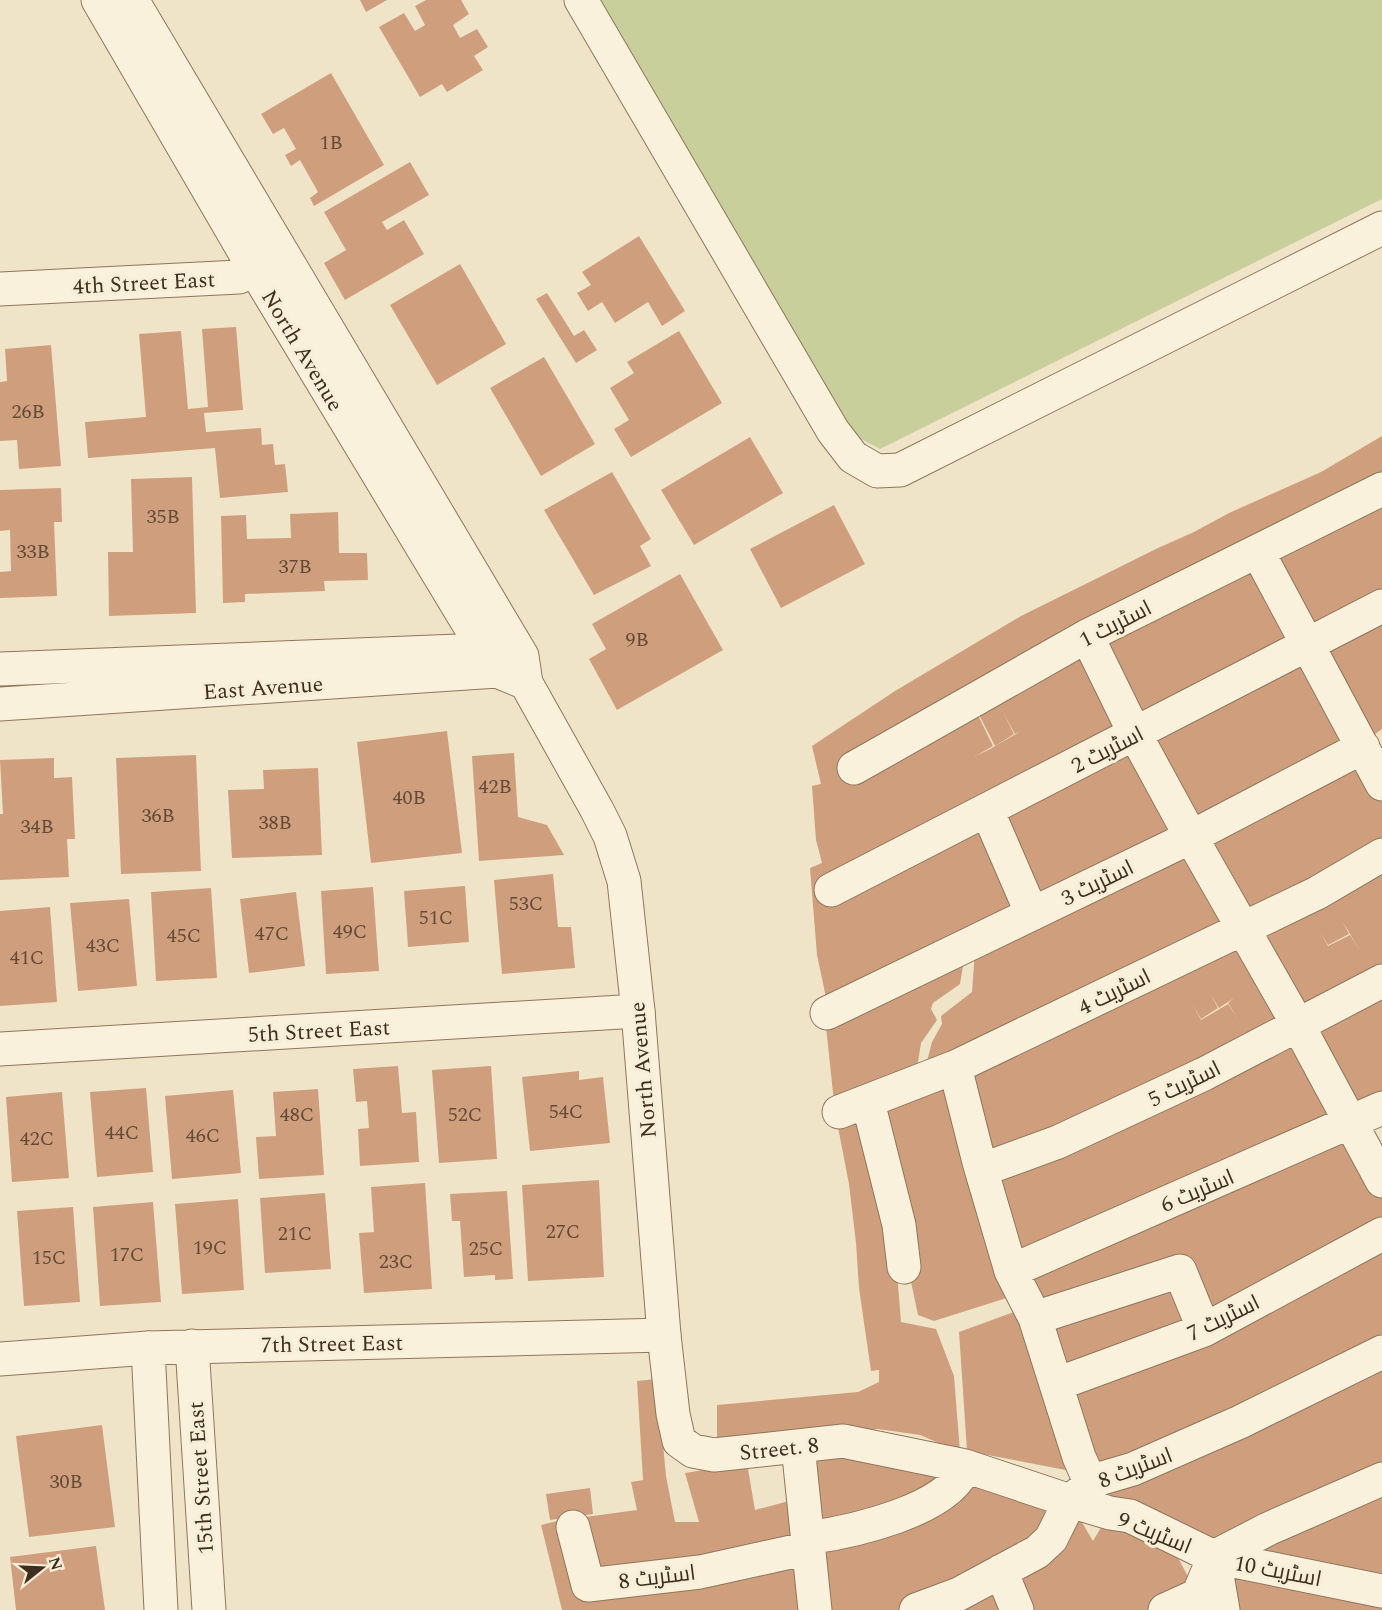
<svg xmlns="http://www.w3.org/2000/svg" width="1382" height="1610" font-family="Spectral,Cairo,serif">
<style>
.green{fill:#c9cf9b}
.building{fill:#cf9f7d;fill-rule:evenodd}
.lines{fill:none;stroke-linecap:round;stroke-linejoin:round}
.minor-casing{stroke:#8d765c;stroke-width:35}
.tertiary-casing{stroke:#8d765c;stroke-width:35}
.minor{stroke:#faf1dc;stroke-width:33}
.tertiary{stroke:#faf1dc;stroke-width:33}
.labels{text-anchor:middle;stroke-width:6;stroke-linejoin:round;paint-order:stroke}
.number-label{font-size:20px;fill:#624a37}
.street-label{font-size:22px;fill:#3d2e20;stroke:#f7eed8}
</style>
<rect width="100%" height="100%" fill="#f0e4c8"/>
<path class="green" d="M 598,0 L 1382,0 L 1382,199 L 880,449 L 861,439 L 843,417 Z"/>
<path class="building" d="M 360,0 L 387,0 L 366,12 Z
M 426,0 L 461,0 L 469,14 L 453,25 L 460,38 L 477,29 L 488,47 L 474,56 L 483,70 L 447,92 L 442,84 L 420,97 L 379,27 L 404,13 L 415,31 L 425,25 L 415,6 Z
M 331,73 L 384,165 L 314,206 L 310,198 L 318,192 L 300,160 L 291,166 L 285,155 L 296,149 L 284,128 L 273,134 L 261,114 Z
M 410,162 L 429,195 L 382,222 L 387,230 L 404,220 L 424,254 L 345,300 L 324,263 L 346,250 L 324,212 Z
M 639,236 L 685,311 L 662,326 L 648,302 L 615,323 L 602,302 L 588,311 L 577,293 L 591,285 L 582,272 Z
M 460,264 L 506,344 L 437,385 L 390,305 Z
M 547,293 L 574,336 L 584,330 L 597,350 L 576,363 L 536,299 Z
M 236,327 L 243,410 L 204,413 L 206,432 L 261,428 L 262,445 L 273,444 L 275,465 L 285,464 L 288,492 L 220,498 L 215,448 L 88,458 L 85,422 L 146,417 L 139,334 L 181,331 L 188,409 L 208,407 L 202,329 Z
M 679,331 L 722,403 L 631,457 L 614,429 L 629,420 L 610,388 L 634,373 L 627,362 Z
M 51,345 L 61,466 L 19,469 L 17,440 L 0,441 L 0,382 L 7,381 L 5,349 Z
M 544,357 L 595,444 L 541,476 L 490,388 Z
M 1382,436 L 1382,482 L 1214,569 L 1040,651 L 845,770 L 847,775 L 889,755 L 974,707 L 993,746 L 974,757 L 990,749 L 1021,731 L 1015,734 L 1004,714 L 1014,734 L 995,746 L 975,707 L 1038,666 L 1084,645 L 1104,679 L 1128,729 L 902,843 L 875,861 L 849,871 L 827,884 L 831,896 L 987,817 L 1025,913 L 871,989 L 828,1007 L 817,955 L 810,868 L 822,863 L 816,840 L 812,786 L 821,784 L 812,746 L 895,691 L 1021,616 L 1158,548 L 1194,532 L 1229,513 L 1321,472 Z
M 750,437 L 783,493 L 694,545 L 661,490 Z
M 612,472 L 651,539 L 640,546 L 651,566 L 594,595 L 544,510 Z
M 192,477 L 196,613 L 109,616 L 108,552 L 133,552 L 131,479 Z
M 61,488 L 62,522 L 54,522 L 57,596 L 0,598 L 0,572 L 11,571 L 10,530 L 0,531 L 0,490 Z
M 1382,494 L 1382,598 L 1314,636 L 1268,554 Z
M 834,505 L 865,564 L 781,608 L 750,549 Z
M 338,512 L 339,553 L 367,553 L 368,580 L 324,581 L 325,591 L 245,594 L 245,602 L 223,603 L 221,516 L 246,515 L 247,539 L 291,538 L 290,514 Z
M 1255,559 L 1296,646 L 1137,728 L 1096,641 Z
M 680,574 L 723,650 L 617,710 L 589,659 L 606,649 L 592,624 Z
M 1382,613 L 1382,729 L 1363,743 L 1316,649 Z
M 1307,652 L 1356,746 L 1191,829 L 1141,736 Z
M 447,731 L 462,853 L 371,863 L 357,742 Z
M 1134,741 L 1183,834 L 1034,908 L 992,815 Z
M 1362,752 L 1382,791 L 1382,852 L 1245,920 L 1198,837 Z
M 514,753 L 518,817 L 547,825 L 564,855 L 479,861 L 472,756 Z
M 196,755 L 201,871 L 121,874 L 116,758 Z
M 54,758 L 54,778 L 72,777 L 75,839 L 67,839 L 69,877 L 0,880 L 0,814 L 3,814 L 0,760 Z
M 318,768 L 322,855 L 232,858 L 228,790 L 264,789 L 263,770 Z
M 1189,843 L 1238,926 L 1008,1037 L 927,1061 L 932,1042 L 942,1024 L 941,1016 L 972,992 L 975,950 Z
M 1382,863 L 1382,976 L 1301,1018 L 1256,934 ZM 1342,921 L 1350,934 L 1359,949 L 1350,935 L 1328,946 L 1319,930 L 1328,945 L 1349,934 Z
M 553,874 L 558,927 L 571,927 L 575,968 L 502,974 L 494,880 Z
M 465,886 L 469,942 L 408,947 L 404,891 Z
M 373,887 L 379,971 L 326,974 L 321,891 Z
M 211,888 L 217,978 L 156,981 L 151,892 Z
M 296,892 L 305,966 L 249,973 L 240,899 Z
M 129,899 L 137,986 L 78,991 L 70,903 Z
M 50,907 L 57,1002 L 0,1006 L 0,911 Z
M 1243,933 L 1294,1024 L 985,1157 L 960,1071 ZM 1211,995 L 1219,1008 L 1234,998 L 1228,1003 L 1237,1018 L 1228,1004 L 1201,1020 L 1192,1004 L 1201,1019 L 1218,1008 Z
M 965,954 L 960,984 L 933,1003 L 931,1009 L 937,1020 L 921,1043 L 917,1068 L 835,1111 L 826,1027 Z
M 1382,987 L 1382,1103 L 1355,1117 L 1308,1029 Z
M 1298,1033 L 1343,1121 L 1014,1265 L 986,1175 Z
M 398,1066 L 402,1113 L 416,1112 L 419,1162 L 360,1166 L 358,1129 L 369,1128 L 367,1101 L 356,1102 L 353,1069 Z
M 491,1066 L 497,1159 L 439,1163 L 432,1070 Z
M 579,1071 L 579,1080 L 603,1077 L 610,1143 L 530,1151 L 522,1077 Z
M 952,1076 L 1016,1295 L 934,1321 L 918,1315 L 873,1102 Z
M 146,1088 L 153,1172 L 97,1177 L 90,1092 Z
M 318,1089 L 324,1175 L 259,1179 L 256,1137 L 276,1136 L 273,1092 Z
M 233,1090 L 241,1173 L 172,1179 L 165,1096 Z
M 62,1092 L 69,1178 L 12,1182 L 6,1097 Z
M 867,1105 L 896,1259 L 901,1322 L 936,1329 L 954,1376 L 960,1452 L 920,1435 L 878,1429 L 717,1440 L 717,1405 L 858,1392 L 879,1382 L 879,1370 L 871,1371 L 859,1288 L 856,1243 L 849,1184 L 836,1117 Z
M 1350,1130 L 1382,1190 L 1382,1227 L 1205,1321 L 1181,1267 L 1039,1315 L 1021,1273 Z
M 599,1180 L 604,1277 L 528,1281 L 522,1185 Z
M 425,1183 L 432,1289 L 364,1293 L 359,1233 L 374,1232 L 371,1187 Z
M 507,1191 L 513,1279 L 495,1280 L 495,1275 L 464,1277 L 460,1221 L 452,1221 L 450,1194 Z
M 325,1193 L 331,1269 L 265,1273 L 260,1198 Z
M 238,1199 L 244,1290 L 182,1294 L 175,1204 Z
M 153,1202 L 161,1302 L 100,1306 L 93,1207 Z
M 73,1207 L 80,1302 L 24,1306 L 17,1211 Z
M 1382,1238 L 1382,1345 L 1095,1474 L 1064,1387 Z
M 1180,1273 L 1201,1328 L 1061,1377 L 1042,1318 Z
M 1025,1308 L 1076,1472 L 967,1451 L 959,1332 Z
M 1382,1356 L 1382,1473 L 1221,1547 L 1089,1500 Z
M 657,1379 L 666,1476 L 675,1522 L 699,1522 L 685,1473 L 747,1463 L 755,1510 L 800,1498 L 806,1545 L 591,1581 L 578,1518 L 637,1510 L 631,1482 L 643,1480 L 637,1381 Z
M 102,1425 L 115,1527 L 29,1537 L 16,1436 Z
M 850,1445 L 954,1482 L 815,1532 L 801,1451 Z
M 965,1475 L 1013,1489 L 1060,1517 L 995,1569 L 906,1610 L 820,1610 L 814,1541 Z
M 590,1488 L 593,1514 L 550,1520 L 546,1494 Z
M 1382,1494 L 1382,1585 L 1259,1559 L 1249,1541 Z
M 1108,1516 L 1174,1550 L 1194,1588 L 1152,1610 L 1021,1610 L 1003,1571 L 1080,1519 L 1093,1541 Z
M 569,1518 L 587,1590 L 806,1553 L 813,1610 L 562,1610 L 541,1525 Z
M 96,1546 L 105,1610 L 16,1610 L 10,1557 Z
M 1225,1569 L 1382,1597 L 1382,1610 L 1230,1610 Z
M 996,1583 L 1009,1610 L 933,1610 Z"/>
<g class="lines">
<g class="minor-casing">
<path id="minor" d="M 581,0 L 833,431 L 853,457 L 877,471 L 900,470 L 1382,228
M 0,289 L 239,277 L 281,256
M 1258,552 L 1382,784
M 1087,636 L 1135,734 L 1191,837 L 1298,1025 L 1382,1181
M 854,768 L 1087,636 L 1382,489
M 987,810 L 1032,914
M 831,890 L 1382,606
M 827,1013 L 1191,837 L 1363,747
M 0,1049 L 638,1011
M 955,1067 L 979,1162 L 1011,1271 L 1035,1318 L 1079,1457 L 1091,1484
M 868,1102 L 899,1225 L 904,1267
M 839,1112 L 955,1067 L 1317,893 L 1382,855
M 979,1162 L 995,1165 L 1058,1142 L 1204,1074 L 1382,981
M 1011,1271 L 1382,1108
M 1035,1318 L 1180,1271 L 1204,1330
M 664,1335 L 673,1414 L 679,1441 L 693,1451 L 714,1455 L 843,1441 L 965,1466 L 1070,1501 L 1091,1484 L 1099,1479 L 1133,1469 L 1240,1422 L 1382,1352
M 0,1359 L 148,1348
M 1057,1384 L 1204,1330 L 1382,1234
M 798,1446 L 815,1610
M 573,1527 L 588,1585 L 700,1572 L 809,1548
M 808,1538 C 850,1532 950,1511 965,1466
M 1214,1557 L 1223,1610
M 1001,1571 L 1017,1610
M 916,1610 L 959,1594 L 1037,1552 L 1051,1539 L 1070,1501 L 1110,1513 L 1130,1516 L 1214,1557 L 1268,1529 L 1382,1479
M 1165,1610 L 1198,1595 L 1214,1557 L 1382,1591"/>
</g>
<g class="tertiary-casing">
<path id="tertiary" d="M 98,0 L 255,270 L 497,671 L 526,683
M 132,0 L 522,656 L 526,683 L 597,810 L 610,836 L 624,881 L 638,1011 L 664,1335 L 148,1348 L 161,1610
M 0,669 L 484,650 L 489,647
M 0,704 L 497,671 L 512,662
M 192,1346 L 209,1610"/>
</g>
<use href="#minor" class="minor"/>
<use href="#tertiary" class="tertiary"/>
</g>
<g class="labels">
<g class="number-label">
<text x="331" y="149">1B</text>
<text x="28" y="418">26B</text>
<text x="163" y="523">35B</text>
<text x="33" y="558">33B</text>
<text x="295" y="573">37B</text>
<text x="637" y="646">9B</text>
<text x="495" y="793">42B</text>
<text x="409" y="804">40B</text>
<text x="158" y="822">36B</text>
<text x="275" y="829">38B</text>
<text x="37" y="833">34B</text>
<text x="526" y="910">53C</text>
<text x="436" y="924">51C</text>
<text x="350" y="938">49C</text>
<text x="272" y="940">47C</text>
<text x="184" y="942">45C</text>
<text x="103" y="952">43C</text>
<text x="27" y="964">41C</text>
<text x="566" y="1118">54C</text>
<text x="297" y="1121">48C</text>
<text x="465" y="1121">52C</text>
<text x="122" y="1139">44C</text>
<text x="203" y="1142">46C</text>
<text x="37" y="1145">42C</text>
<text x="563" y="1238">27C</text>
<text x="295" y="1240">21C</text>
<text x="210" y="1254">19C</text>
<text x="486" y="1255">25C</text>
<text x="127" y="1261">17C</text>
<text x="49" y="1264">15C</text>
<text x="396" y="1268">23C</text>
<text x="66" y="1488">30B</text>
</g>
<g class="street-label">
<text transform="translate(144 282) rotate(-3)" y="8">4th Street East</text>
<text transform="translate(303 350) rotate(59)" y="8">North Avenue</text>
<text transform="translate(1115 623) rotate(-27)" y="8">اسٹریٹ 1</text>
<text transform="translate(263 687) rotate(-4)" y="8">East Avenue</text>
<text transform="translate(1107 749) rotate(-27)" y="8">اسٹریٹ 2</text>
<text transform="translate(1097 882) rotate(-26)" y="8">اسٹریٹ 3</text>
<text transform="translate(1114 991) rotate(-26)" y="8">اسٹریٹ 4</text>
<text transform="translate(319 1030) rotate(-3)" y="8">5th Street East</text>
<text transform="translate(642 1070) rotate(-95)" y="8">North Avenue</text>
<text transform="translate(1184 1083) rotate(-26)" y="8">اسٹریٹ 5</text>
<text transform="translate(1197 1190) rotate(-23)" y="8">اسٹریٹ 6</text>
<text transform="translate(1223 1317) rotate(-26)" y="8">اسٹریٹ 7</text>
<text transform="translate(332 1343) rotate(-1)" y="8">7th Street East</text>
<text transform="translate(779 1448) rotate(-6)" y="8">Street. 8</text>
<text transform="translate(1135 1467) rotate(-21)" y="8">اسٹریٹ 8</text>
<text transform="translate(200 1478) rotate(-94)" y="8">15th Street East</text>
<text transform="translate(1155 1532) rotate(22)" y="8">اسٹریٹ 9</text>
<text transform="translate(1278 1570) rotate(11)" y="8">اسٹریٹ 10</text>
<text transform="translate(657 1576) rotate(-7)" y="8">اسٹریٹ 8</text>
</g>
</g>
<g transform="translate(42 1568) rotate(72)" stroke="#f7eed8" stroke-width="4.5" paint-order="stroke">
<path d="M0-4.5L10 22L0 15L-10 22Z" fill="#3d2e20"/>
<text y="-9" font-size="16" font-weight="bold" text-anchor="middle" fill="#3d2e20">N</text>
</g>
</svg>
